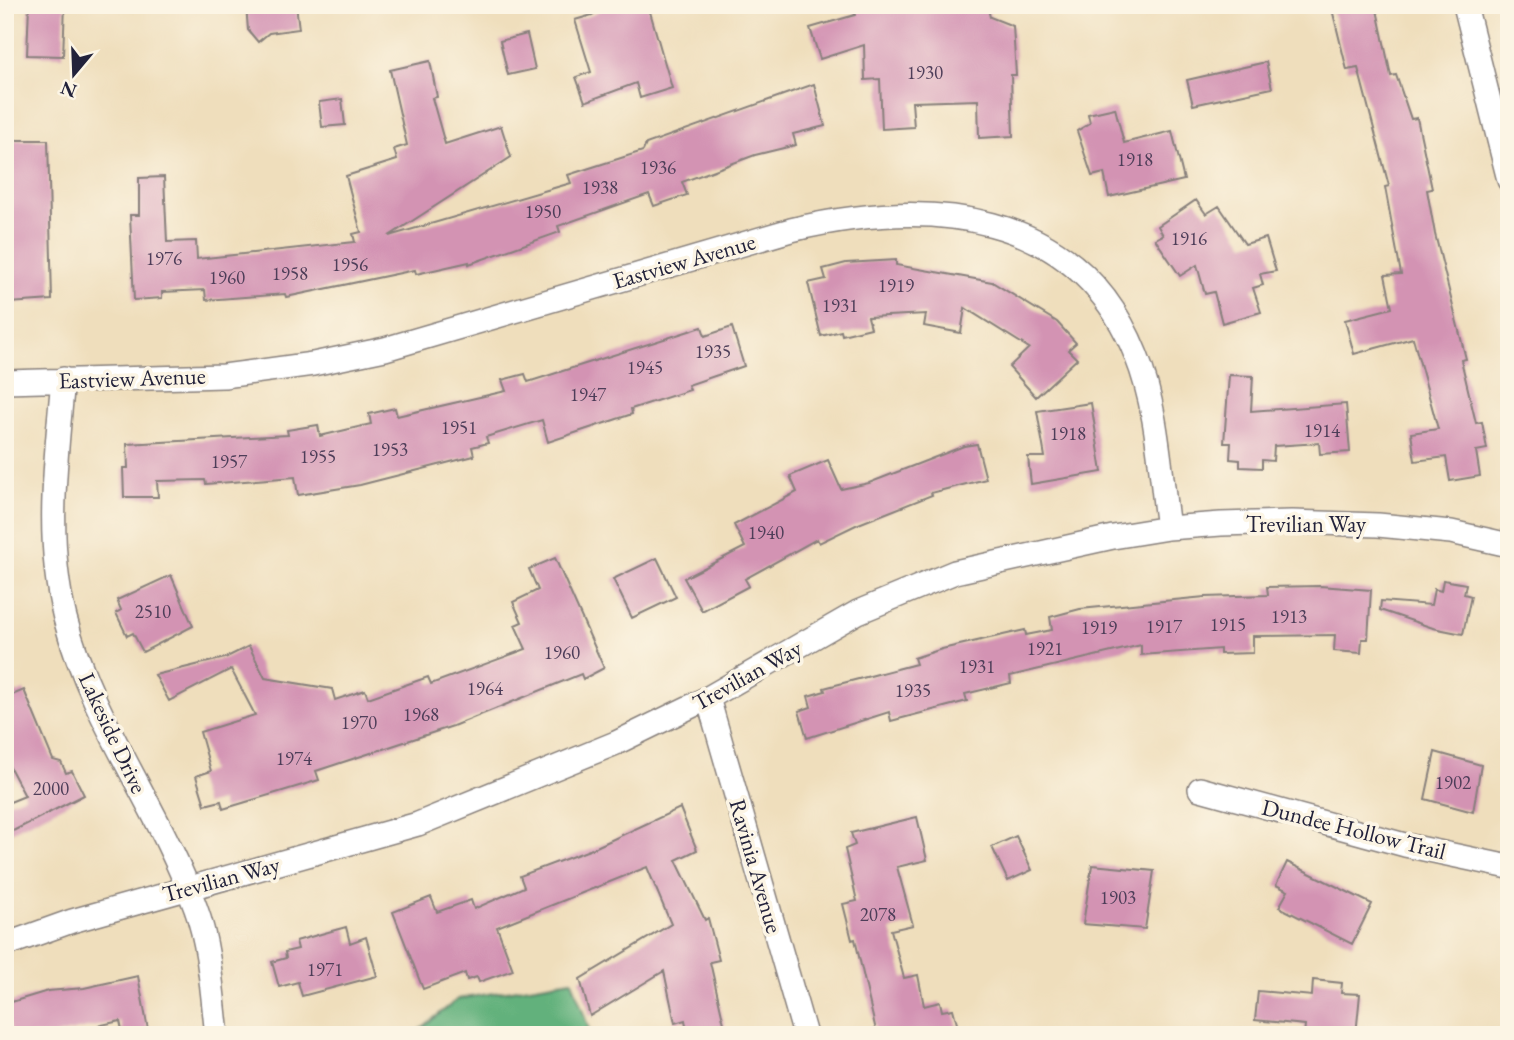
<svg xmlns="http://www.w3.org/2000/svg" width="1514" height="1040" font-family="'EB Garamond',serif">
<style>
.forest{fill:#62b17b;stroke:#426a5b;stroke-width:2}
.building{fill:#d393b3}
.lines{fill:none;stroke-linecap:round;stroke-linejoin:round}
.street-casing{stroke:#88807c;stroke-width:26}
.street{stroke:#fff;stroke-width:23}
.labels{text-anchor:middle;stroke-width:7;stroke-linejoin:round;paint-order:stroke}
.number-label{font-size:19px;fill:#4e3e59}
.street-label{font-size:23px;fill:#22223b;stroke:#fcf5e5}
</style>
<rect width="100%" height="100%" fill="#fcf5e5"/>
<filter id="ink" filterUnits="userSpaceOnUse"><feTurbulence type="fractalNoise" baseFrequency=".0143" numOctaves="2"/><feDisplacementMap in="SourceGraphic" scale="14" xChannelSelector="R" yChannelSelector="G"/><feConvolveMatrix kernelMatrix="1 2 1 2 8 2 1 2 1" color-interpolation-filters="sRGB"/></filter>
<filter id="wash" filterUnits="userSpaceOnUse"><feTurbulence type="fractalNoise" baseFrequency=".00686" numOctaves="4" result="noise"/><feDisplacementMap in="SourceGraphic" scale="28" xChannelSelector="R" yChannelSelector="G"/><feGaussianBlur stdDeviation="1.57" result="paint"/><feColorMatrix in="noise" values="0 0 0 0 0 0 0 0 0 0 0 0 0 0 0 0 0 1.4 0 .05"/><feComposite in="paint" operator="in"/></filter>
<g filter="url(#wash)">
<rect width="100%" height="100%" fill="#efdebc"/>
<path class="forest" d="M 572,980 L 591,1035 L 413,1035 L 458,999 Z"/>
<g id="blocks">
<path class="building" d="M 29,5 L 65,5 L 63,56 L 27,55 Z
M 246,5 L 296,5 L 299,29 L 269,33 L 258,42 L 248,30 Z
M 608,5 L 648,5 L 672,88 L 640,98 L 636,83 L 585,102 L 576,77 L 591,72 L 575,20 L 592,15 Z
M 855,5 L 987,5 L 990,17 L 1013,26 L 1016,75 L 1011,75 L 1013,136 L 979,138 L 978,100 L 912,102 L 914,127 L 882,129 L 880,79 L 865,80 L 864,45 L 820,59 L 810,28 L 855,15 Z
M 1331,5 L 1376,5 L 1391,76 L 1396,75 L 1411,119 L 1417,118 L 1432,189 L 1427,190 L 1435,234 L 1466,359 L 1461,360 L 1476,423 L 1482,422 L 1487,449 L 1476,451 L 1480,476 L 1450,481 L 1446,457 L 1415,461 L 1411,433 L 1438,429 L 1413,338 L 1354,354 L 1345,320 L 1392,308 L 1385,275 L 1401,274 L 1385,187 L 1389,186 L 1358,68 L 1347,70 Z
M 527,34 L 535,69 L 508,75 L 500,41 Z
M 430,61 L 437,97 L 432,98 L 445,144 L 501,126 L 511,157 L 389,236 L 571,183 L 568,175 L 643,151 L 646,144 L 814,84 L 825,126 L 793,134 L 796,145 L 755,155 L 682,182 L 687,195 L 654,206 L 649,194 L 558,226 L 560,232 L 469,264 L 469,262 L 416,274 L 415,270 L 286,297 L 285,294 L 206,300 L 205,290 L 162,292 L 162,298 L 134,300 L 130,215 L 139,215 L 139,178 L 164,177 L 167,242 L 196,241 L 197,259 L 355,242 L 353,234 L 361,232 L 346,176 L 397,160 L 394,149 L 407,145 L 390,70 Z
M 1266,62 L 1272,88 L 1193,105 L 1187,80 Z
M 342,99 L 345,125 L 322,127 L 319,102 Z
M 1115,108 L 1124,143 L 1172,131 L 1184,180 L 1109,197 L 1104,173 L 1092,176 L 1077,131 L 1090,123 L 1088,114 Z
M 5,140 L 48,140 L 52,300 L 9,303 L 5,240 Z
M 1196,200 L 1206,214 L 1219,206 L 1245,244 L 1266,238 L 1276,271 L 1260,274 L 1263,285 L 1253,288 L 1261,312 L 1222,323 L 1214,292 L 1205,294 L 1197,265 L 1180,276 L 1155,239 L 1163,235 L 1158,226 Z
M 896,260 L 896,265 L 992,282 L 1057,322 L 1076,343 L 1068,350 L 1077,359 L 1036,397 L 1009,367 L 1029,348 L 965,308 L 961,333 L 924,326 L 926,314 L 868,317 L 871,328 L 842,335 L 841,331 L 821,336 L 808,283 L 826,279 L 823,269 L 846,263 Z
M 702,327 L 705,336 L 732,327 L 744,366 L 688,385 L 690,390 L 631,409 L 632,414 L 548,442 L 542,420 L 486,437 L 488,443 L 472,447 L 474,456 L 360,485 L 298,495 L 295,477 L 206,484 L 205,480 L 157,481 L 158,497 L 124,497 L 123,468 L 128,468 L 127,444 L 288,435 L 287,430 L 318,425 L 320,436 L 371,424 L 369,414 L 395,408 L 397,416 L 506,391 L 502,380 L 525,374 L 528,382 Z
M 1229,375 L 1253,376 L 1251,411 L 1346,404 L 1350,452 L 1320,454 L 1319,443 L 1274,446 L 1273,461 L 1262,460 L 1262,468 L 1240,467 L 1240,460 L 1230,459 L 1231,443 L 1224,443 Z
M 1091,403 L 1102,472 L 1031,484 L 1028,457 L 1045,457 L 1037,411 Z
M 977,444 L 986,479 L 931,493 L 932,495 L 856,525 L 819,543 L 817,539 L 745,579 L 749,586 L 702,611 L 684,578 L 745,547 L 734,525 L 797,492 L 790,476 L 828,460 L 841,489 L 869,483 L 964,446 Z
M 555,558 L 604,668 L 583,679 L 581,674 L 453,726 L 316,771 L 319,780 L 223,809 L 221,801 L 205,805 L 196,776 L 211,771 L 200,732 L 255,715 L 231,669 L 169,701 L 155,675 L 225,658 L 249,646 L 265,678 L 332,689 L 335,700 L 365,690 L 368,698 L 428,677 L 431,684 L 526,649 L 515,625 L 522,622 L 513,602 L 538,590 L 529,569 Z
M 657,558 L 676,597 L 632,618 L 613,579 Z
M 171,575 L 193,626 L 143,652 L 133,633 L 127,636 L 116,613 L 121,610 L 117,600 Z
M 1443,580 L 1466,584 L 1464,594 L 1471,596 L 1463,634 L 1433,628 L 1380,610 L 1381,601 L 1431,605 L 1434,589 L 1441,591 Z
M 1320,586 L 1371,590 L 1368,639 L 1362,639 L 1361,653 L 1334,651 L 1335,635 L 1253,636 L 1253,653 L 1220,654 L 1220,649 L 1141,655 L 1141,645 L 1010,676 L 1011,683 L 965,694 L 967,701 L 891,721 L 889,712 L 807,738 L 799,711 L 811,707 L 808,696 L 825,691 L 824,688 L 916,664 L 914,658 L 942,649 L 1025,630 L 1026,635 L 1052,630 L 1050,617 L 1080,609 L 1205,597 L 1268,595 L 1267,587 Z
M 24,690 L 53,760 L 61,762 L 66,773 L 72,771 L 84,795 L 5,835 L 5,804 L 25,796 L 5,758 L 5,698 Z
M 1435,752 L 1481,765 L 1473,812 L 1425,799 Z
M 680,808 L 697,850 L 676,860 L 705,920 L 708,918 L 719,960 L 710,962 L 725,1028 L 688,1035 L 685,1020 L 675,1023 L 664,971 L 590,1016 L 580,979 L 671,924 L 647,867 L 497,927 L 513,970 L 479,982 L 477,977 L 467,980 L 465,973 L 423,989 L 393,912 L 431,897 L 437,912 L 471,900 L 474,909 L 524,887 L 520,876 L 592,849 Z
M 917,817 L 927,860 L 897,867 L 913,925 L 891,930 L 904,978 L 918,975 L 924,1006 L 940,1002 L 942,1011 L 953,1009 L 960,1035 L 877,1035 L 855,939 L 852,940 L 843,904 L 857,901 L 845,849 L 855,845 L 851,833 Z
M 1016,836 L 1032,870 L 1008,881 L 992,847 Z
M 1287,862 L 1372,904 L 1352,944 L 1279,907 L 1288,891 L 1276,885 Z
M 1092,865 L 1154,871 L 1145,929 L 1083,924 Z
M 346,927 L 350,943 L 366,937 L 377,976 L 302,996 L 298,982 L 279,987 L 272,962 L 286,958 L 285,952 L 298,949 L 296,941 Z
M 138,976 L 149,1035 L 123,1035 L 120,1021 L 56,1035 L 12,1035 L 5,1004 L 48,991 L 84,988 Z
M 1313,980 L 1342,983 L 1341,993 L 1360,994 L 1356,1035 L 1304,1035 L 1305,1025 L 1255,1020 L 1258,991 L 1312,996 Z"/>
</g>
</g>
<g filter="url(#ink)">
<use href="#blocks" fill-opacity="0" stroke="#88807c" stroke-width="2"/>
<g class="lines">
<g class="street-casing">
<path id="street" d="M 1465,5 L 1509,180
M 63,379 C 56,459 45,539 65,618 C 92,722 160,808 196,909 C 210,947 212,994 217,1035
M 5,382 L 224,376 L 313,364 L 385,349 L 791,230 C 926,198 1077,206 1136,355 C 1158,409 1160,471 1168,528
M 708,698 L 805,1035
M 1200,789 L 1405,845 L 1509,867
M 5,945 L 72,921 L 418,824 L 616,743 L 708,698 L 858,612 L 955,572 L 1113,537 L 1168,528 L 1221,524 L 1292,522 L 1378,525 L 1451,532 L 1509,545"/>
</g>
<use href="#street" class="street"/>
</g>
</g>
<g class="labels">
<g class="number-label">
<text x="925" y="79">1930</text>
<text x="1135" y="166">1918</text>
<text x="658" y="174">1936</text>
<text x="600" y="194">1938</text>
<text x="543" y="218">1950</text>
<text x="1189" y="245">1916</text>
<text x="164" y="265">1976</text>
<text x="350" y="271">1956</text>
<text x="290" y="280">1958</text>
<text x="227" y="284">1960</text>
<text x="896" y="292">1919</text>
<text x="840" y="312">1931</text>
<text x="713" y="358">1935</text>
<text x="645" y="374">1945</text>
<text x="588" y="401">1947</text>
<text x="459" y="434">1951</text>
<text x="1322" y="437">1914</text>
<text x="1068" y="440">1918</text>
<text x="390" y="456">1953</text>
<text x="318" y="463">1955</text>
<text x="229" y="468">1957</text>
<text x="766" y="539">1940</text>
<text x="153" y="618">2510</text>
<text x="1289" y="623">1913</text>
<text x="1228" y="631">1915</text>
<text x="1164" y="633">1917</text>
<text x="1099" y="634">1919</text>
<text x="1045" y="655">1921</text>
<text x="562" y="659">1960</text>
<text x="977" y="673">1931</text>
<text x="485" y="695">1964</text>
<text x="913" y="697">1935</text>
<text x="421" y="721">1968</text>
<text x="359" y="729">1970</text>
<text x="294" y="765">1974</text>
<text x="1453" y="789">1902</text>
<text x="51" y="795">2000</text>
<text x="1118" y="904">1903</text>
<text x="878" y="921">2078</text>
<text x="325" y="976">1971</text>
</g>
<g class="street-label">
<text transform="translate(684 261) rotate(-16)" y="8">Eastview Avenue</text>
<text transform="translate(132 378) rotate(-2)" y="8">Eastview Avenue</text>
<text x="1306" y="532">Trevilian Way</text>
<text transform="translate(747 675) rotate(-29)" y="8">Trevilian Way</text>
<text transform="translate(113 733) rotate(65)" y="8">Lakeside Drive</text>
<text transform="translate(1354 829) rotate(14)" y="8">Dundee Hollow Trail</text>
<text transform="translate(756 866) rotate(74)" y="8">Ravinia Avenue</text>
<text transform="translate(221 879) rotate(-15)" y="8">Trevilian Way</text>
</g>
</g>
<rect width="1514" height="1040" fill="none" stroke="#fcf5e5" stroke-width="28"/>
<g transform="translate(74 74) rotate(199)" stroke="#fcf5e5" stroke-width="5" paint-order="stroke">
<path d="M0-5L12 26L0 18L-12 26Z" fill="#22223b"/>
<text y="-10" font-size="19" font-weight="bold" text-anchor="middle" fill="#22223b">N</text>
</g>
</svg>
